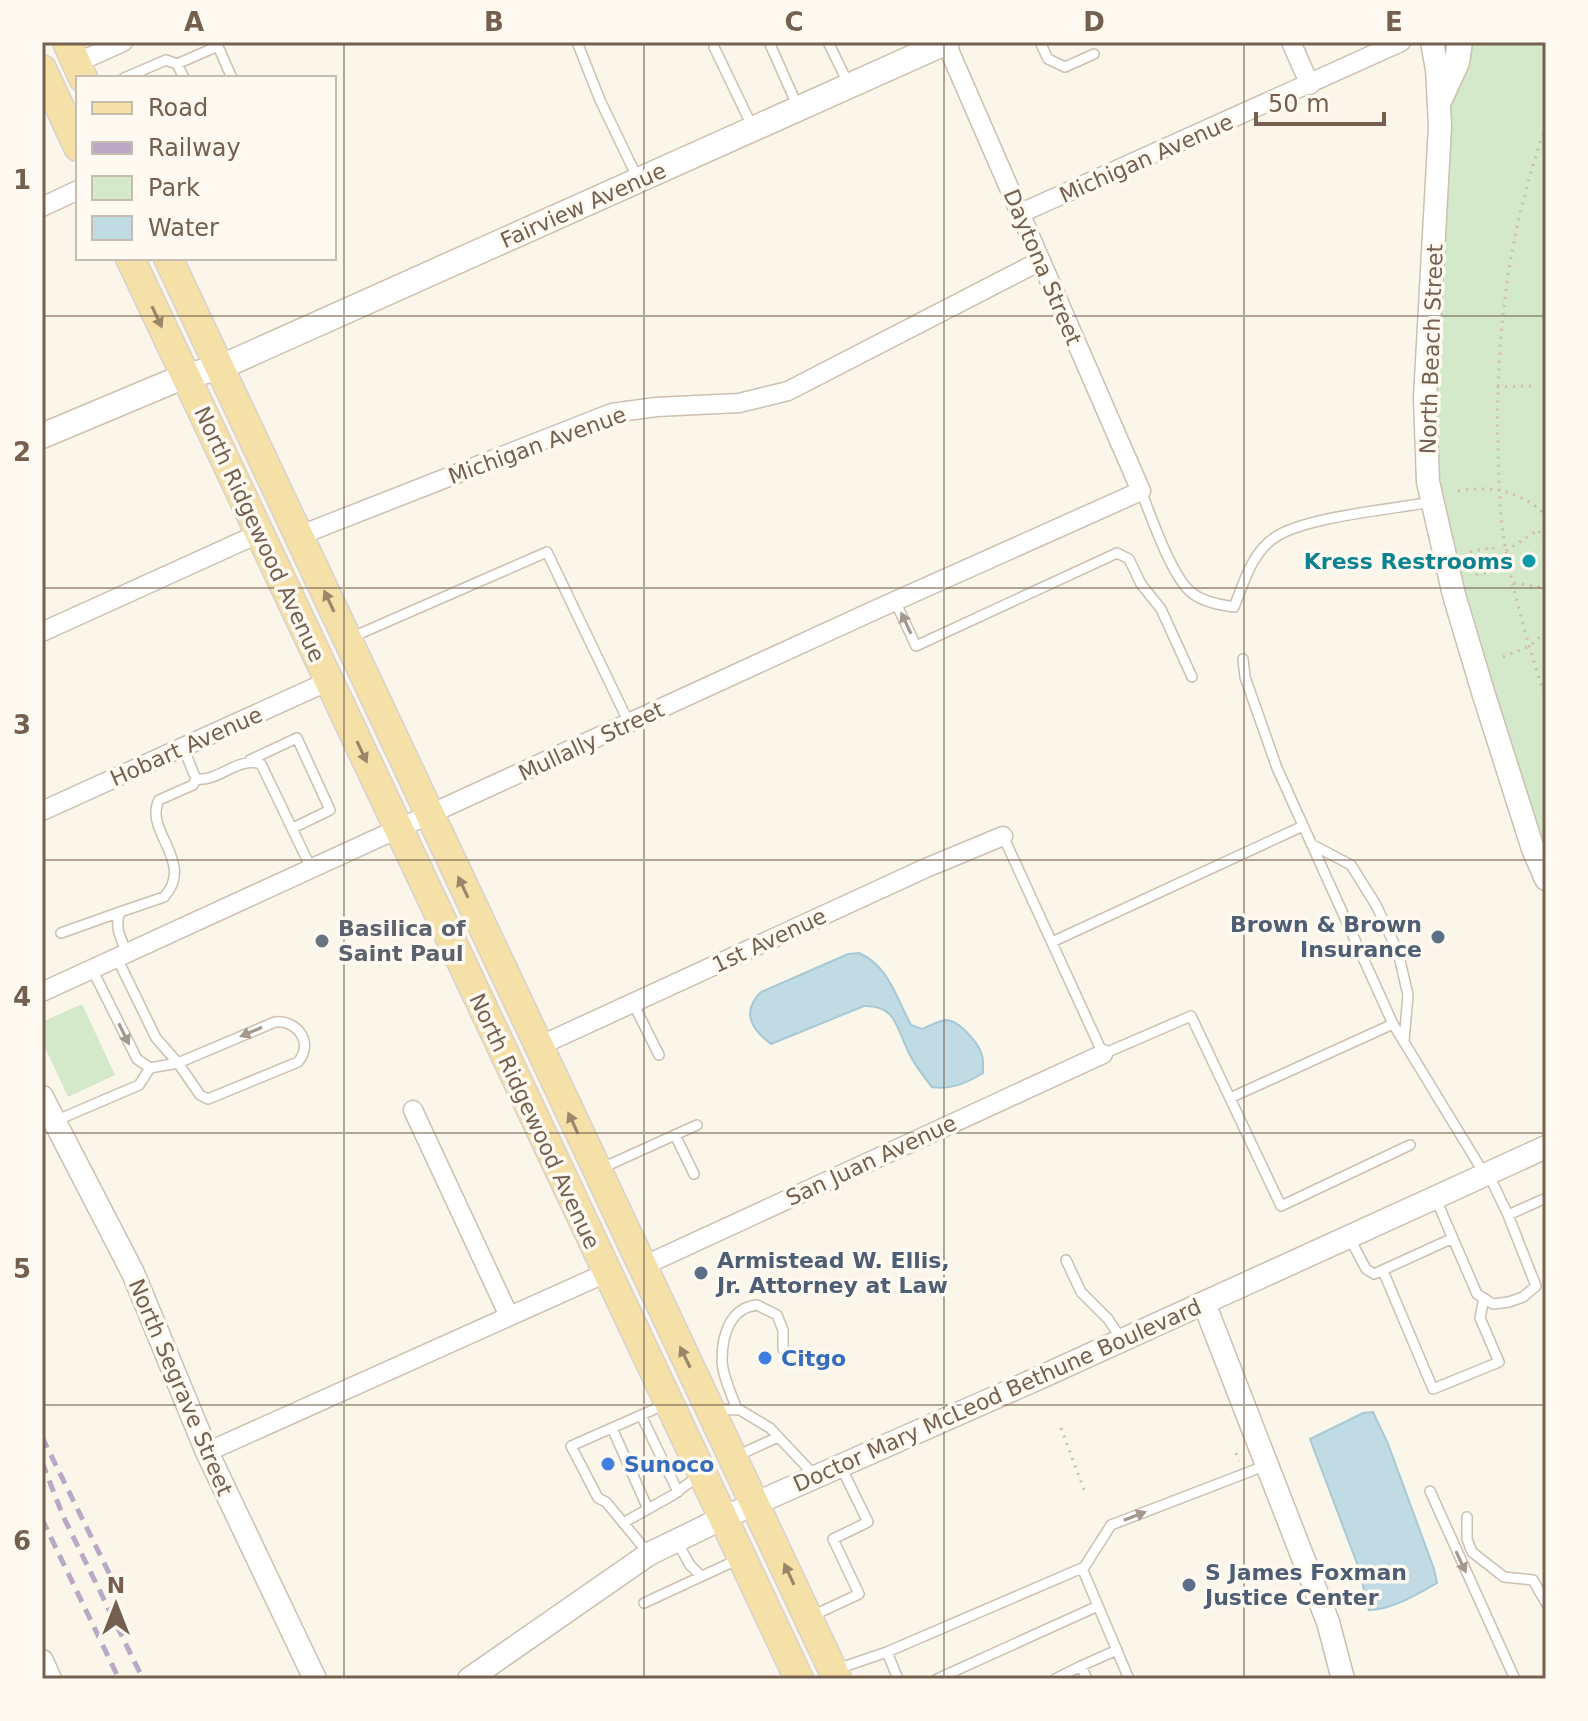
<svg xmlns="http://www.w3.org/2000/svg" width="1588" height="1721" font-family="'DejaVu Sans',sans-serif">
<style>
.green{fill:#d3e9c9}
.water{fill:#c0dbe4;stroke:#a6c9d5;stroke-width:2}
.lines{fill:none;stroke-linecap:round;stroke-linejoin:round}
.service-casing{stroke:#cdbfb1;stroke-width:12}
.minor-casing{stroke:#cdbfb1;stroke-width:21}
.tertiary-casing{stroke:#cdbfb1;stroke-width:25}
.secondary-casing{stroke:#cfc0ae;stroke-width:27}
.primary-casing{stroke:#d8d2ce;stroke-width:31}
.path{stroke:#d4bda6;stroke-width:3;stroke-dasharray:2 6;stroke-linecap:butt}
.service{stroke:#fff;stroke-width:9}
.minor{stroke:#fff;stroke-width:18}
.tertiary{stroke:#fff;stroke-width:22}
.secondary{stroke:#fff;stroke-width:24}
.primary{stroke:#f5e0a8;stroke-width:28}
.rail{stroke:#bba8c5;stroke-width:5;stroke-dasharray:12 8;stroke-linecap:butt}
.oneway{fill:#9b866a}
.oneway2{fill:#a5988d}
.grid{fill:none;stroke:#75604f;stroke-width:2;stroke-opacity:0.55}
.culture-dot{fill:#0f9aa8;stroke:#fefaf1;stroke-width:3}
.service-dot{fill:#5c6f8a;stroke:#fefaf1;stroke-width:3}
.worship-dot{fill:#6b7280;stroke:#fefaf1;stroke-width:3}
.shop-dot{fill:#3f7fe0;stroke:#fefaf1;stroke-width:3}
.labels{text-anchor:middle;stroke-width:7;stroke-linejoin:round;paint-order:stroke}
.street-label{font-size:22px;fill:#75604f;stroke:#fefaf1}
.culture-label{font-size:22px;font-weight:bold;fill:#0d838f;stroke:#fefaf1;text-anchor:end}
.service-label{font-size:22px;font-weight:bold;fill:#4e5e75;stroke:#fefaf1;text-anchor:start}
.worship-label{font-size:22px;font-weight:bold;fill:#5b616d;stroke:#fefaf1;text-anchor:start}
.shop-label{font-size:22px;font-weight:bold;fill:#366cbe;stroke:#fefaf1;text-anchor:start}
.neatline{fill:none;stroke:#75604f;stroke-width:3}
.grid-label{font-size:26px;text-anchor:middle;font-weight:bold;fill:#75604f}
</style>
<rect width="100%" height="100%" fill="#fbf6ea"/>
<path class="green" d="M 1432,42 L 1546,42 L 1546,879 L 1428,482 Z
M 82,1004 L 115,1075 L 68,1097 L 42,1041 L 42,1022 Z"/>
<path class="water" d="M 859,953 C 888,965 897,999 911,1025 L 922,1029 C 929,1026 938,1021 946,1020 C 957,1019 974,1039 979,1048 C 984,1056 983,1064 983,1073 C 967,1083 951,1090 932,1087 C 923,1076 914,1064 908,1051 C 896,1027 896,1005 864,1006 L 771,1044 C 751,1029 741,1012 761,992 L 848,954 Z
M 1373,1412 L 1388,1444 L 1434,1569 L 1437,1583 C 1418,1594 1391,1610 1369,1610 L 1358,1566 L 1310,1439 L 1363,1413 Z"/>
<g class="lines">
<g class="service-casing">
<path id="service" d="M 216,42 L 232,78
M 577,42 L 600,100 L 637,177
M 769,42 L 797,105
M 828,42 L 849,85
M 1040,42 L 1048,59 L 1065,67 L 1094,54
M 714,47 L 752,126
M 124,78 L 166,60 L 177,64
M 184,78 L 177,64 L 218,46
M 1141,491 C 1151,516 1172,578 1192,593 C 1203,602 1221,605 1234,607 C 1244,583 1251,554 1274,538 C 1303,517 1394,509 1432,502
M 895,601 L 916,646 L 1117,553 L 1129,559 L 1141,584 L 1161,609 L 1192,677
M 350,638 L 547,552 L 629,723
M 1243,659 L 1245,677 L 1277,768 L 1393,1024 L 1485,1175
M 250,760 L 297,738 L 330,810 L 293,828
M 196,779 C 219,782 238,756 261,764 L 311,868
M 1003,836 L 1103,1054 L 1191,1016 L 1281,1206 L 1410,1145
M 1311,844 L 1351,865 L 1376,905 L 1398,952 L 1408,995 L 1404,1041
M 61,933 L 120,912
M 1052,942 L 1303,826
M 127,953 C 121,939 114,927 120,912 L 164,897 C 196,862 143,831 159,800 L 193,785 L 196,779 L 183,747
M 92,969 L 137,1059 L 150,1068 L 178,1063 L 275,1022 C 298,1020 314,1043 298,1062 L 208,1099 L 200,1095 L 178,1063 L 156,1038 L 117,958
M 633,1003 L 659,1055
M 1230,1098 L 1393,1024
M 55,1121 L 139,1085 L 150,1068
M 675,1135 L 694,1174
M 602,1168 L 697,1125
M 1488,1173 L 1508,1215 L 1546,1198
M 1435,1197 L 1477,1294 L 1493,1304 L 1509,1302 L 1523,1297 L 1536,1286 L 1508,1215
M 1349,1237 L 1366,1269 L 1374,1274 L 1453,1238
M 1066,1260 L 1081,1292 L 1108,1319 L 1122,1340
M 1383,1271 L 1433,1389 L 1499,1362 L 1480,1318 L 1484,1298
M 713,1409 L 740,1410 L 770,1428 L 816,1477
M 737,1410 C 732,1395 722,1375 722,1360 C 722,1335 730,1308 757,1305 L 777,1315 L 783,1330 L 783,1349
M 641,1415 L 678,1492
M 612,1428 L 648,1509
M 737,1456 L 778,1437
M 1430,1491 L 1515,1679
M 1467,1517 L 1467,1539 L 1472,1552 L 1504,1577 L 1533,1580 L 1546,1603
M 623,1523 L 673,1495 L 698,1476
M 676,1540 L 690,1565 L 701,1576
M 649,1554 L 606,1502 L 598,1498 L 571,1446 L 664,1405
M 1083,1569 L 1111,1525 L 1267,1465
M 644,1603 L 739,1559
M 812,1616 L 859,1594 L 833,1539 L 868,1522 L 841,1467
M 1081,1666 L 1117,1650
M 837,1669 L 887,1652
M 898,1679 L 887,1652 L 1082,1568 L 1129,1679
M 937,1679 L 1098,1606
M 1055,1679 L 1081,1666 L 1087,1679"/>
</g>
<g class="minor-casing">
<path id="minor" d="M 1291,42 L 1310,85
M 76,63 L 123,42
M 42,207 L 78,190
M 1021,213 L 1401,42
M 298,536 L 612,413 L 656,407 L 739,403 L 788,391 L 1040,261
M 42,632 L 260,533
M 42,811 L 329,681
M 42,992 L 875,610 L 1141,491 L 946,43
M 537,1047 L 926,868 L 1003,836
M 413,1110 L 509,1316
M 641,1267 L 1103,1054
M 207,1452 L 606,1273"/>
</g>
<g class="tertiary-casing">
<path id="tertiary" d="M 1432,42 L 1437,69 L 1440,126 L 1425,398 L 1428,482 L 1454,595 L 1483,692 L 1533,849 L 1546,879
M 42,1097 L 133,1273 L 207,1452 L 315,1679
M 1204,1303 L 1328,1622 L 1343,1679
M 42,1661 L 50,1679
M 469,1679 L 649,1554 L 725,1517 L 1039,1378 L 1546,1147"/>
</g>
<g class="secondary-casing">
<path id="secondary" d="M 1440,99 L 1457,62 L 1460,42
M 42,436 L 185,376 L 219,368 L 947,42"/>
</g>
<g class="primary-casing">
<path id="primary" d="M 67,42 L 83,78
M 42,69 L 78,147
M 130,258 L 799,1679
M 168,258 L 837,1679"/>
</g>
<path class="path" d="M 1546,126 C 1508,231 1495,339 1498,449 C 1499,480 1499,510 1504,540 C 1513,594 1529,648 1546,699
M 1497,387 L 1534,386
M 1458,491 C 1490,485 1523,491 1546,516
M 1506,551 L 1538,530 L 1546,542
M 1470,552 L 1493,547 L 1498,570
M 1545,559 L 1546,558
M 1476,575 L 1514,566
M 1514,583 L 1546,588
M 1503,657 L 1530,646 L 1546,631
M 1061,1428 L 1086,1495
M 1236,1453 L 1239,1461"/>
<use href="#service" class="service"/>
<use href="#minor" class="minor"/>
<use href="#tertiary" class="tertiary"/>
<use href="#secondary" class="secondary"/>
<use href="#primary" class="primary"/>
<path class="rail" d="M 42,1437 L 111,1577
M 42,1462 L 63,1516 L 143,1679
M 42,1519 L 119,1679"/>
</g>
<defs><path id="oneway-solid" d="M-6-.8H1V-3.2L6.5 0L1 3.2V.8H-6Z" transform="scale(2)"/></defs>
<g class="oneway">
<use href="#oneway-solid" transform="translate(157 317) rotate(65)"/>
<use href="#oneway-solid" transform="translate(329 601) rotate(-115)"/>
<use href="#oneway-solid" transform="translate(362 752) rotate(65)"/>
<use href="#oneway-solid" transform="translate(463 887) rotate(-115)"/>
<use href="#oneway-solid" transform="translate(573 1123) rotate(-115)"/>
<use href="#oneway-solid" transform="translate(685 1357) rotate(-116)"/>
<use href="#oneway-solid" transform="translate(789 1574) rotate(-115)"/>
</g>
<g class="oneway2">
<use href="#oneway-solid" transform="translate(906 623) rotate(-115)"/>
<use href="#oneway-solid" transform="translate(251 1032) rotate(157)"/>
<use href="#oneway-solid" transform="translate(124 1034) rotate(64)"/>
<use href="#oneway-solid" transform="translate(1135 1516) rotate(-21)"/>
<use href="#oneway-solid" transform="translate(1461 1562) rotate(65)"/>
</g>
<path class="grid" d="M 344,42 L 344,1679M 644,42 L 644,1679M 944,42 L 944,1679M 1244,42 L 1244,1679M 42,316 L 1546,316M 42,588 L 1546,588M 42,860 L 1546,860M 42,1133 L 1546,1133M 42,1405 L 1546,1405"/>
<circle class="culture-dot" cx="1529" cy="561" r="8"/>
<g class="service-dot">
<circle cx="1438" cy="937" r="8"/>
<circle cx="701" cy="1273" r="8"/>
<circle cx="1189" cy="1585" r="8"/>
</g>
<circle class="worship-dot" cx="322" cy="941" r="8"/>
<g class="shop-dot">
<circle cx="765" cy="1358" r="8"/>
<circle cx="608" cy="1464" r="8"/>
</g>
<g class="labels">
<g class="street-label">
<text transform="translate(1146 158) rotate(-24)" y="8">Michigan Avenue</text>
<text transform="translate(583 205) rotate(-24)" y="8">Fairview Avenue</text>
<text transform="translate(1043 267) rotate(67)" y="8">Daytona Street</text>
<text transform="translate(1431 349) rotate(-88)" y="8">North Beach Street</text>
<text transform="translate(537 445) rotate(-20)" y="8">Michigan Avenue</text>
<text transform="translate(260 534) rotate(65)" y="8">North Ridgewood Avenue</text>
<text transform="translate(591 741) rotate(-25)" y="8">Mullally Street</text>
<text transform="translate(186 746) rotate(-24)" y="8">Hobart Avenue</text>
<text transform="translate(769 940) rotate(-25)" y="8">1st Avenue</text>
<text transform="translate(535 1121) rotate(65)" y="8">North Ridgewood Avenue</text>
<text transform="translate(871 1160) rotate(-25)" y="8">San Juan Avenue</text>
<text transform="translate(181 1387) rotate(67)" y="8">North Segrave Street</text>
<text transform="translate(997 1395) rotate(-24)" y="8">Doctor Mary McLeod Bethune Boulevard</text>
</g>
<g class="culture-label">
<text x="1513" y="569">Kress Restrooms</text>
</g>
<g class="service-label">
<text x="1422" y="932" text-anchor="end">Brown &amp; Brown<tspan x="1422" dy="25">Insurance</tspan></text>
<text x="717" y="1268">Armistead W. Ellis,<tspan x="717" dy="25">Jr. Attorney at Law</tspan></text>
<text x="1205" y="1580">S James Foxman<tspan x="1205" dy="25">Justice Center</tspan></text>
</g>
<g class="worship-label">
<text x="338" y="936">Basilica of<tspan x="338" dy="25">Saint Paul</tspan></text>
</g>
<g class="shop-label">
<text x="781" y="1366">Citgo</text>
<text x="624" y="1472">Sunoco</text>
</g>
</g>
<rect width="1588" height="1721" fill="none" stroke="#fefaf1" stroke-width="88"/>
<rect x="76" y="76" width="260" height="184" fill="#fefaf1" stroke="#c7bcb0" stroke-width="2"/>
<rect x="92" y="102" width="40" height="12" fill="#f5e0a8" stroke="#c7bcb0" stroke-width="2"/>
<text x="148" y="116" font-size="24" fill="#75604f">Road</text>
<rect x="92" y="142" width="40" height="12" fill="#bba8c5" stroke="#c7bcb0" stroke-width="2"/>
<text x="148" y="156" font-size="24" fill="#75604f">Railway</text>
<rect x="92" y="176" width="40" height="24" fill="#d3e9c9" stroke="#c7bcb0" stroke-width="2"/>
<text x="148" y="196" font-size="24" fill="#75604f">Park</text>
<rect x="92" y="216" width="40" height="24" fill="#c0dbe4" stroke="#c7bcb0" stroke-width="2"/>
<text x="148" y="236" font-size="24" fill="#75604f">Water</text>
<g transform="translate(116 1605)" stroke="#fefaf1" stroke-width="6" paint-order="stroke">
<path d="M0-6L14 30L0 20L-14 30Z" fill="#75604f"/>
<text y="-12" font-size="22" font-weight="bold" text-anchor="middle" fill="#75604f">N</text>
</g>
<path d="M1256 112v12h128v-12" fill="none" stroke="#75604f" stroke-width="4"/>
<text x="1268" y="112" font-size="24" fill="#75604f" stroke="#fefaf1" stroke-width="6" paint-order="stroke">50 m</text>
<rect x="44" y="44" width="1500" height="1633" class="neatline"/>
<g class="grid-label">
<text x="194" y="31">A</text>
<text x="494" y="31">B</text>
<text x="794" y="31">C</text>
<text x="1094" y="31">D</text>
<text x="1394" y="31">E</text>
<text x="22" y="189">1</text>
<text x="22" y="461">2</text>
<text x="22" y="734">3</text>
<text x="22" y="1006">4</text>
<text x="22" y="1278">5</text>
<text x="22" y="1550">6</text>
</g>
</svg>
